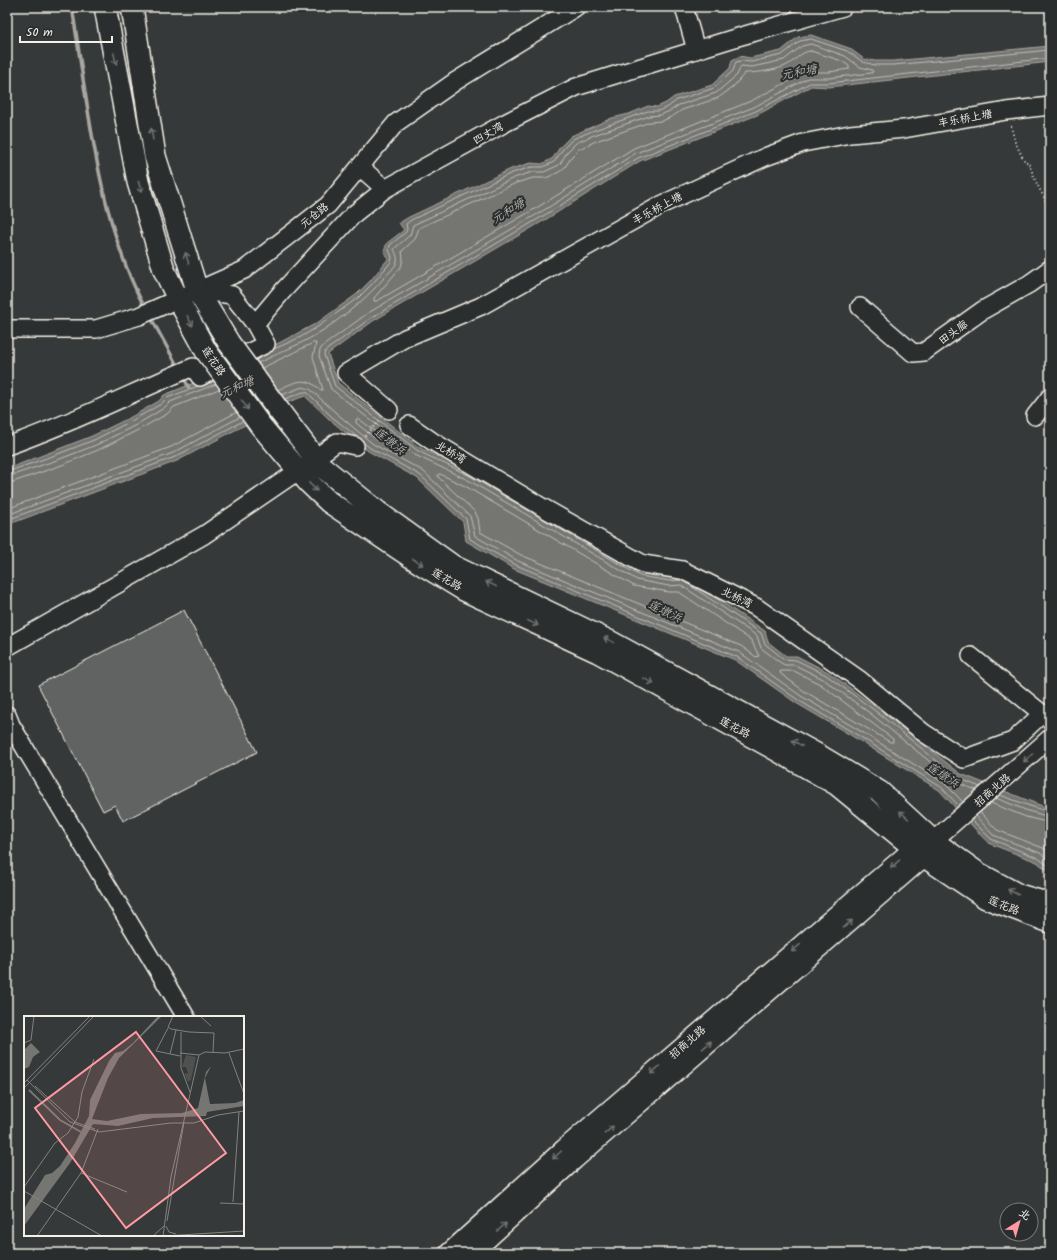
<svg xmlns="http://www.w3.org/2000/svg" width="1057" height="1260" font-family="Kalam,'LXGW WenKai TC',sans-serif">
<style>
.water{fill:#757572;stroke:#a8a7a1}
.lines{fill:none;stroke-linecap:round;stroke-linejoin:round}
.shore{stroke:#c1bfb9;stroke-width:1}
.stream{stroke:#a8a7a1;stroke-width:3.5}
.building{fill:#616362;stroke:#f4f1e8}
.minor-casing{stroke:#f4f1e8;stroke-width:20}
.major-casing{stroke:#f4f1e8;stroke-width:24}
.path{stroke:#f4f1e8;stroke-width:2;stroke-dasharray:1 3;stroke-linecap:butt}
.minor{stroke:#2a2d2e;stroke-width:17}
.major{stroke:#2a2d2e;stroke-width:21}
.major-bridge-casing{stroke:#f4f1e8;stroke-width:24;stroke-linecap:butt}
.major-bridge{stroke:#2a2d2e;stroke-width:21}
.oneway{stroke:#71726f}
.labels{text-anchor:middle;stroke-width:4;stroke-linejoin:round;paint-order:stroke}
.street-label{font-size:11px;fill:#f4f1e8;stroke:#2a2d2e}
.water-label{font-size:12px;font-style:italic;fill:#b4b3ad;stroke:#2a2d2e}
.inset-river{fill:none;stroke:#757572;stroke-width:2}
.inset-road{fill:none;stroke:#82837f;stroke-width:1}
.view{fill:#ff9aa2;fill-opacity:0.15;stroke:#ff9aa2;stroke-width:2}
.inset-edge{fill:none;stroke:#f4f1e8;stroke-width:2}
</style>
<rect width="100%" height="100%" fill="#363939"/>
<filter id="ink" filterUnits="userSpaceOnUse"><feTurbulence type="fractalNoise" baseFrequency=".025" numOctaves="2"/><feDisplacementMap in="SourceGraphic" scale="8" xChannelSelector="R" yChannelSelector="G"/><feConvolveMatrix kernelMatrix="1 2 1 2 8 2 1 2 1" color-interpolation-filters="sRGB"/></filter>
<g filter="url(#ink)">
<path class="water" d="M 811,35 L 849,48 L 864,59 L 875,61 L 893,61 L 1050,46 L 1050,62 L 829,87 L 811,86 L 757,115 L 640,161 L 545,220 L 373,321 L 328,354 L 338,383 L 420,448 L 472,472 L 642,572 L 670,577 L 683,576 L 765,631 L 768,642 L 786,656 L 797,656 L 828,672 L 876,707 L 961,774 L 1050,809 L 1050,873 L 1037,862 L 988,843 L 939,790 L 852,736 L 796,703 L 735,660 L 514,569 L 466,541 L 463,522 L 417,478 L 368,451 L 329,419 L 305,396 L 288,402 L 177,461 L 7,525 L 7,469 L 92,436 L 131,417 L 159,401 L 164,395 L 229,369 L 317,323 L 357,294 L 371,280 L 388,259 L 384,251 L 387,243 L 404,230 L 399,223 L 409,217 L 511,169 L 531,163 L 542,164 L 553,158 L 560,147 L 571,136 L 612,118 L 629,114 L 648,106 L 657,107 L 666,103 L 674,97 L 712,85 L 730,68 L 732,60 L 740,56 L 750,58 L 781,51 L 798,37 Z"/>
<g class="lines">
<path class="shore" d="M 811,51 L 842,61 L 849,66 L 849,69 L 829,72 L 806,72 L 751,101 L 634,148 L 538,207 L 377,301 L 374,301 L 374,298 L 401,267 L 403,259 L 402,251 L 415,239 L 419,228 L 516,183 L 533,178 L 546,178 L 559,172 L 565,167 L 572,156 L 579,149 L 596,141 L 650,122 L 662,121 L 673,116 L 682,110 L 718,98 L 733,87 L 745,73 C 756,73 780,70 789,64 C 797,59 802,51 811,51 Z
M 274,349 L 301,337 L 319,326 L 359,297 L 374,282 L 391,262 L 392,257 L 389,250 L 390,245 L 406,232 L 407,229 L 406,224 L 411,220 L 512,173 L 532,167 L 543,167 L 554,162 L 563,149 L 573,139 L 592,131 L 648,111 L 658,111 L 668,107 L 677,100 L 714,88 L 733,71 L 736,62 L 741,61 L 751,62 L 782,55 L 800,41 L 811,39 L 847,51 L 863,62 L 875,65 L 893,65 L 1050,50
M 258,363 C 273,356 288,349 303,342 C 330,328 365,301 384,278 C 388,273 396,267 397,261 C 398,256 395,253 394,249 L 410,235 L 413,225 L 514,178 L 532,172 L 544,172 L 557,166 L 560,164 L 567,152 L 576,143 L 594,135 L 649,116 L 660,115 L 670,111 L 679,105 L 716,93 L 737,75 L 741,66 L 752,67 L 784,60 L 802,46 L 811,44 L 845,56 L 860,67 L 872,70 L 873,72 L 871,73 L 829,78 L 808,78 L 754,107 L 636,153 L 541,212 L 368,313 L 323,346 L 320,350 L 319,356 L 331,389 L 415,455 L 468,480 L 637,580 L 669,586 L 681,585 L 757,636 L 761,648 L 781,663 L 785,665 L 795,665 L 823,679 L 871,714 L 955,782 L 976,790
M 262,368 L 313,343 L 316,343 L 313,357 L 323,390 L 321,390 C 305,376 296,381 278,390
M 282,395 L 302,387 L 310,389 L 335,412 L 373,444 L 423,471 L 470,516 L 475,536 L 518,561 L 739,652 L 801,696 L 857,729 L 944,783 L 963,802
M 285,399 L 303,392 L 307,392 L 331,416 L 356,436
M 359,419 L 387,440 L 387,443 L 385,443 L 376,439 L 356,423 L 356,420 Z
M 364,443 L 370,448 L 420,475 L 466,519 L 470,539 L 516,565 L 737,657 L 798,700 L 854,733 L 941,787 L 959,806
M 7,472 L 58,454 L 94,440 L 133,420 L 161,404 L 167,398 L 198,386
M 440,474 L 465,486 L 634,586 L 669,592 L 679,592 L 751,640 L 759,656 L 756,657 L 741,646 L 521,555 L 480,532 L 478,518 L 475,512 L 438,477 L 438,475 Z
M 7,477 L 60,459 L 96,445 L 136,425 L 164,408 L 170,402 L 216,384
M 7,483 L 13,482 L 62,465 L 98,450 L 138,430 L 167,414 L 174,407 L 219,389
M 7,509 L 171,447 L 237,412
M 7,515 L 173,453 L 240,417
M 7,520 L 175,457 L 243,421
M 681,580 L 670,581 L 640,576 L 470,476 L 418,451 L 335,386 L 324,355 L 325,351 L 371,318 L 543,216 L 638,158 L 756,111 L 810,83 L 829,83 L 1050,58
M 685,582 L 761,633 L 765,644 L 784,659 L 796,660 L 826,675 L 874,710 L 958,778 L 980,787
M 782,671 L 794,671 L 820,684 L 893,739 L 893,742 L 890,742 L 804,691 L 781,674 L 780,672 Z
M 1000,795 L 1030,806 L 1050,812
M 996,798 L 1028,811 L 1050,817
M 991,803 L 1026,817 L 1050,823
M 980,812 L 997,830 L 1043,848 L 1050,853
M 976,816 L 993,835 L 1040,853 L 1050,861
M 972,820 L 991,839 L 1038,858 L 1050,867"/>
<path class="stream" d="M 72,7 C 88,105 98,220 145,308
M 150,316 L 179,369
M 183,376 L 189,388"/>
</g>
<path class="building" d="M 184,610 L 257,752 L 123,821 L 115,805 L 103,811 L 38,685 Z"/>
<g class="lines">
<g class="minor-casing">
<path id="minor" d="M 684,7 L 696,50
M 360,167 L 385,189
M 860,307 L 913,353 L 924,352 L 983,310 L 1029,284 L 1050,269
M 255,324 L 281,293 L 354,214 L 385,189 L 505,123 L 576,87 L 738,37 L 843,7
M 7,329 L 96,329 L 139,316 L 244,270 L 328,205 L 396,123 L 456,81 L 576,7
M 389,410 L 346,373 L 405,338 L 481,306 L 663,204 L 765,157 L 803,143 L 850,134 L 904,129 L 1006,111 L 1050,106
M 1035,416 L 1050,397
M 409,425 L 432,441 L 542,507 L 643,564 L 682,570 L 756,607 L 860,680 L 924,733 L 964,759 L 1013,741 L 1043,713
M 7,446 C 71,424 131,393 193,367 L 200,377 L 266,344 L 255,324 L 232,295 L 197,290
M 7,647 L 204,535 L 298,471 L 337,442 L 355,446
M 971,656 L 1050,720
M 7,715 L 11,725 L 186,1017
M 448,1253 L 564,1148 L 913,848 L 933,841 L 1050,738
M 473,1253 L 575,1160 L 925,857 L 931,846"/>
</g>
<g class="major-casing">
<path id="major" d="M 105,7 L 138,182 L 164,270 L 178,299 L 206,351
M 132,7 L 155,156 L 197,290 L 229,343
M 280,412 L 321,466 L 378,512 L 453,566 L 611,642 L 820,756 L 880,792 L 933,841 L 978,873 L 1019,895 L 1050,904
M 260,425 L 309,483 L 329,502 L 423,565 L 464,590 L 598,652 L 771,747 L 836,784 L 925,857 L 986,898 L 1050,922"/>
</g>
<path class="path" d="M 1047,121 L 1050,132
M 1011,126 L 1015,142 L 1025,162 L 1028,162 L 1037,184 L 1050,209
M 365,436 L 380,420"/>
<use href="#minor" class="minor"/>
<use href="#major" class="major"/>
<g class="major-bridge-casing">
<path id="major-bridge" d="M 229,343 L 280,412
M 206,351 L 260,425"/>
</g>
<use href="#major-bridge" class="major-bridge"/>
</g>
<defs><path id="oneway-shaft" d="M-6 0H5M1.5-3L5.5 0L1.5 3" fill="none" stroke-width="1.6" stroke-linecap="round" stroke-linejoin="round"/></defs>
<g class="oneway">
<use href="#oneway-shaft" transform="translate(115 59) rotate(79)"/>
<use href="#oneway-shaft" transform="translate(152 134) rotate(-99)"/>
<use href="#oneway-shaft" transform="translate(140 187) rotate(74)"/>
<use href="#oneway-shaft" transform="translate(187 258) rotate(-107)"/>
<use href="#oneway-shaft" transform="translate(190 321) rotate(62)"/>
<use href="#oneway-shaft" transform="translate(245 405) rotate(54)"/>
<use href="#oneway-shaft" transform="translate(313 487) rotate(45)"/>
<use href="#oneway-shaft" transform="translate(418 562) rotate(33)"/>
<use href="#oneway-shaft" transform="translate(491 584) rotate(-154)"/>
<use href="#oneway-shaft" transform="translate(533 623) rotate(25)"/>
<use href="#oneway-shaft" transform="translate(609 640) rotate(-154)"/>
<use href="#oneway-shaft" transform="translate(649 681) rotate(29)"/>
<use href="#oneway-shaft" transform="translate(797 743) rotate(-151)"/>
<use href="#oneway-shaft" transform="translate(1028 758) rotate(138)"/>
<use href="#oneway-shaft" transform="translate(904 815) rotate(-138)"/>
<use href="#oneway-shaft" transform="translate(895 864) rotate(139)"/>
<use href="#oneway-shaft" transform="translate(1013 892) rotate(-153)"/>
<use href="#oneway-shaft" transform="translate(848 924) rotate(-41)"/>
<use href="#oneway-shaft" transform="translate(796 948) rotate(139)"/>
<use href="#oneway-shaft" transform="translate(707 1045) rotate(-41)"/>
<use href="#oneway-shaft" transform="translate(655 1070) rotate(139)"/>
<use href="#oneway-shaft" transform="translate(609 1130) rotate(-41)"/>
<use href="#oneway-shaft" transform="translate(557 1155) rotate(138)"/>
<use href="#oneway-shaft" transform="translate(502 1227) rotate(-42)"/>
</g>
</g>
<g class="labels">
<g class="street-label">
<text transform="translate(965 118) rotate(-10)" y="4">丰乐桥上塘</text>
<text transform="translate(488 133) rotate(-29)" y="4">四丈湾</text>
<text transform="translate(657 208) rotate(-28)" y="4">丰乐桥上塘</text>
<text transform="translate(314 215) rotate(-39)" y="4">元仓路</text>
<text transform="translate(953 332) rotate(-35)" y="4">田头廊</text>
<text transform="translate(214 361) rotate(56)" y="4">莲花路</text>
<text transform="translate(451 452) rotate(31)" y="4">北桥湾</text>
<text transform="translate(447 579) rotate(31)" y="4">莲花路</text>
<text transform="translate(737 597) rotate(26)" y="4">北桥湾</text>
<text transform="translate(735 727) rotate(28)" y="4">莲花路</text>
<text transform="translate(992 790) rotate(-41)" y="4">招商北路</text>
<text transform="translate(1004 905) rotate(22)" y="4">莲花路</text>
<text transform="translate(687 1042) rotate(-41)" y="4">招商北路</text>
</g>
<g class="water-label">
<text transform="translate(799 72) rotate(-11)" y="4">元和塘</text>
<text transform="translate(508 211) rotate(-31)" y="4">元和塘</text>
<text transform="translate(237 387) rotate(-24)" y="4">元和塘</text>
<text transform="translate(390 441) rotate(38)" y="4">莲墩浜</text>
<text transform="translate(665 611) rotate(26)" y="4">莲墩浜</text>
<text transform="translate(943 775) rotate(33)" y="4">莲墩浜</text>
</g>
</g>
<g transform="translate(24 1016)">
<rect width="220" height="220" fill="#363939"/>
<path d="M 162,39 L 172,41 L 167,64 L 164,66 L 160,58 L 164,57 L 162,51 L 158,51 Z" fill="#4e514f"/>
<path d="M 134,0 L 138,0 L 95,42 L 84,62 L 68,103 L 83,105 L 117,98 L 158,97 L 174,92 L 182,56 L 187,50 L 181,62 L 186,88 L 211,87 L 220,84 L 220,90 L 183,96 L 182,100 L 129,102 L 94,110 L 69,108 L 46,147 L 0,210 L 0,193 L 21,159 L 28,157 L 36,150 L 51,127 L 65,100 L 66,84 L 85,45 L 91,37 L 99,35 L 109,27 ZM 7,27 L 16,36 L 9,41 L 5,51 L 0,53 L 0,34 Z" fill="#757572"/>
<path class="inset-river" d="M 5,74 L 36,104 L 57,116"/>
<path class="inset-road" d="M 149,0 L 144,11 L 147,13 L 165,16 L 190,17 L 189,36M 176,0 L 187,10M 144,12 L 132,35 L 156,40M 157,16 L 157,52 L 166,76M 0,27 L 7,24 L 10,0M 156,37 L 175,39M 205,37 L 220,78M 146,38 L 152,14M 175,39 L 181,36 L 201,37 L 220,33M 3,64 L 46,106 L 75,116 L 147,107 L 170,107 L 194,99 L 220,95M 0,67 L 66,0M 11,70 L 51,106 L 71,113M 0,72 L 70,0M 57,157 L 103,176M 0,171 L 31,127 L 44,117 L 54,101 L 58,76 L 70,43M 0,175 L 78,220M 209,186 L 215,96M 196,187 L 220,188M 143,205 L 160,106M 142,210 L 145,216 L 152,218M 13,220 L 57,157 L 74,113M 129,220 L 140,210M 139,220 L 147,161 L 175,39M 140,220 L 220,215"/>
<path class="view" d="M 112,16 L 202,137 L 102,212 L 11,92 Z"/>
<rect width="220" height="220" class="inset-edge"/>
</g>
<rect width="1057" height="1260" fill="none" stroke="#2a2d2e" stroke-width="24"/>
<rect x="12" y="12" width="1033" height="1236" fill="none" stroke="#f4f1e8" stroke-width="1.5" filter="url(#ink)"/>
<g transform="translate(1019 1222) rotate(37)"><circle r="19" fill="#2a2d2e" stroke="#7b7b78"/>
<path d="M0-3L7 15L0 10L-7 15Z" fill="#ff9aa2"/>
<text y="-6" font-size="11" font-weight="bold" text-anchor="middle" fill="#f4f1e8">北</text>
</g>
<path d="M20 36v6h92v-6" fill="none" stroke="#f4f1e8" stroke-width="2"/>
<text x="26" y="36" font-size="12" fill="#f4f1e8" stroke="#2a2d2e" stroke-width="3" paint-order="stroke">50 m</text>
</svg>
